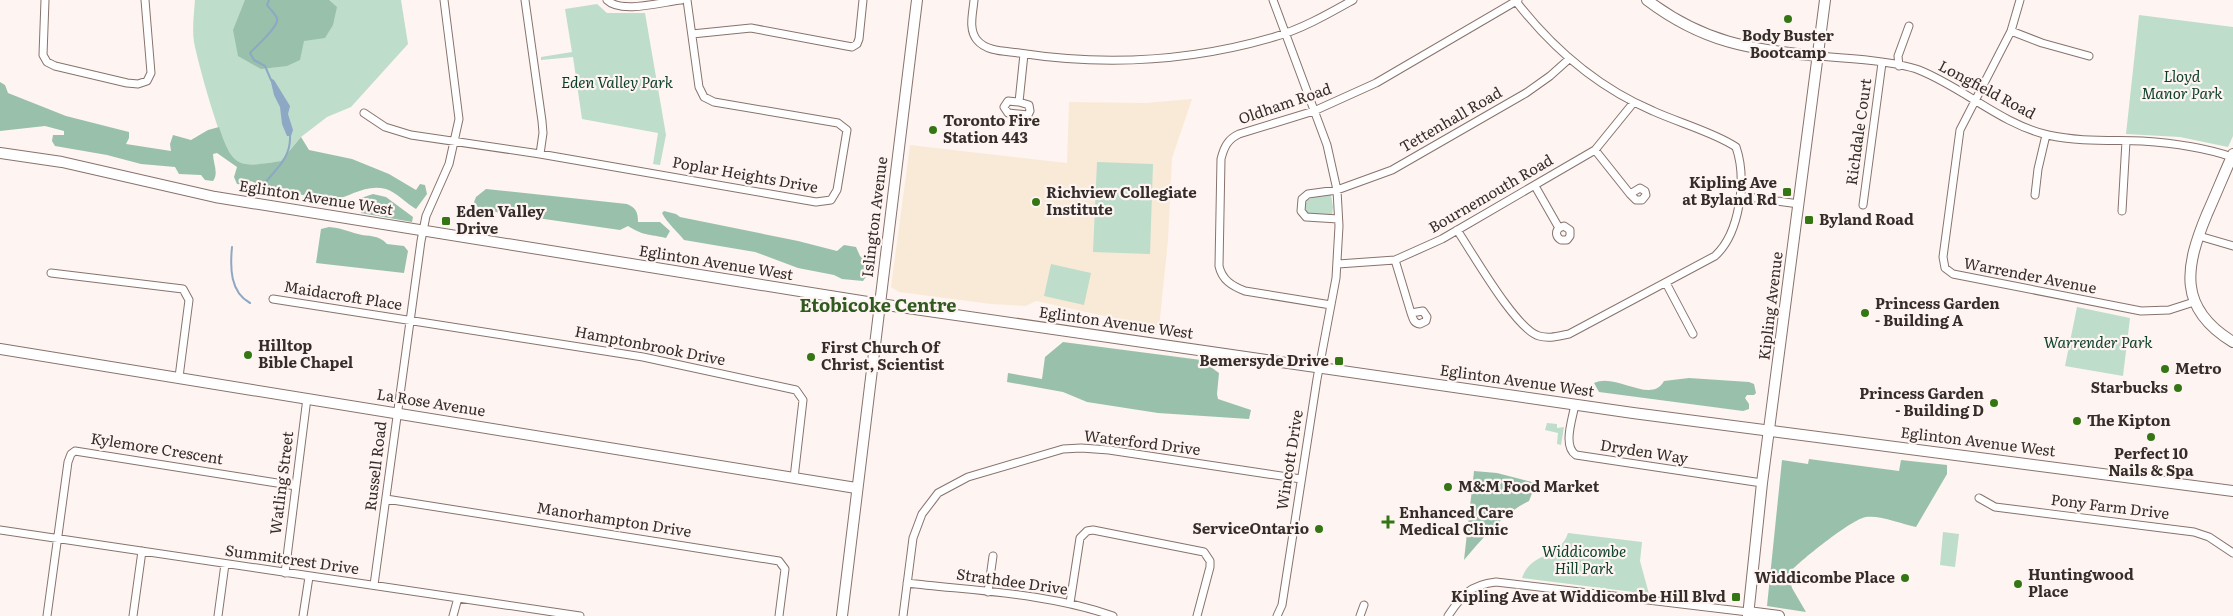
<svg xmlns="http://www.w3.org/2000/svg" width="2233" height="616" font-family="Literata,serif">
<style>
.education{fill:#f9ead7}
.green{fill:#beddcb}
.forest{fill:#99c0aa}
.water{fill:#8da8c5}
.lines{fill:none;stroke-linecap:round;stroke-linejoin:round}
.stream{stroke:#8da8c5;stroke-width:2}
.street-casing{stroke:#87736c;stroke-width:9}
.secondary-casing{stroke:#87736c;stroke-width:12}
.primary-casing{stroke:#87736c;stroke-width:12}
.street{stroke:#fff;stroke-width:7}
.secondary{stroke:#fff;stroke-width:10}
.primary{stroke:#fff;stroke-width:10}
.poi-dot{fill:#357614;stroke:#fef4f1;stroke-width:2}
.labels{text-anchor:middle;stroke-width:4.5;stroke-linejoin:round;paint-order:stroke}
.poi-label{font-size:15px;font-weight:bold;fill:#352d29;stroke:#fef4f1;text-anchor:start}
.park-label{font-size:15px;font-style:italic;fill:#0b3e29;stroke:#fef4f1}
.street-label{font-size:15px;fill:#352d29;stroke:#fef4f1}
.quarter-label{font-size:18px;font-weight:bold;fill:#305a20;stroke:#fef4f1}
</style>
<rect width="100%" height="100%" fill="#fef4f1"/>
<path class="education" d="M 1192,99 L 1172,158 L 1168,240 L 1159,328 L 1036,301 L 1026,306 L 991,304 L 899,292 L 891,287 L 910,145 L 1067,163 L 1069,102 L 1145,103 Z"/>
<path class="green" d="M 195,0 L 401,0 L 408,44 L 351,107 L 327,117 L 301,137 L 281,161 C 265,163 247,169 233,159 C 222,151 197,59 194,42 C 192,29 194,14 195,0 Z
M 597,4 L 607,13 L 645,13 L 666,135 L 660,165 L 653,164 L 658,133 L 582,119 L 573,57 L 541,60 L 541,57 L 572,52 L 565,9 Z
M 2139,15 L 2233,27 L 2233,136 L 2228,147 L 2180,137 L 2126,134 Z
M 1097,162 L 1153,164 L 1150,254 L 1093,252 Z
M 1321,195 L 1331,195 L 1333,207 L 1332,216 L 1312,217 L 1303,211 L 1306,200 Z
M 1051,264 L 1091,273 L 1084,305 L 1044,296 Z
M 2077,307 L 2130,318 L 2123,376 L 2065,366 Z
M 1547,423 L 1557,424 L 1557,428 L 1564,427 L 1561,445 L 1557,444 L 1558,433 L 1545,430 Z
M 1943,532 L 1959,534 L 1955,567 L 1940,565 Z
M 1568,533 L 1642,542 L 1640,561 L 1649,594 L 1522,578 C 1531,551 1559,560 1568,533 Z"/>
<path class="forest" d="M 245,0 L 329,0 L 337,7 L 333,25 L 325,38 L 304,41 L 300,60 L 287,66 L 261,69 L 238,56 L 233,30 Z
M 0,82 L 5,85 L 8,93 L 66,116 L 129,132 L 129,138 L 126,144 L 171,151 L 170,144 L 173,135 L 191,140 L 208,130 L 219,127 C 233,170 240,167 281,161 L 301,137 L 309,150 L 352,159 L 389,174 L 416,190 L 420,184 L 425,185 L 427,194 L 416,209 C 407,204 396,192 386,189 C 364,184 352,197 332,200 L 268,189 L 251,181 L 245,185 L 237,184 L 234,177 L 237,167 L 217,153 L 213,154 C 213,163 219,173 213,181 L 205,180 L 201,175 L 179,174 L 175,167 L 141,164 L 107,155 L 55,146 L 52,141 L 53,135 L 64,135 L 64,131 L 45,126 L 0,131 Z
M 486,189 L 627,204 C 636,208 638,212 638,222 L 660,222 L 670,231 L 666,238 C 649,234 644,236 628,226 L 620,230 L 489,211 L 476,206 L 474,202 L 476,197 Z
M 373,194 L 386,197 L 413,217 L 412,222 L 361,213 L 361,198 Z
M 664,211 L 676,214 L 680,217 L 798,241 L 837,251 L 844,245 L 856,247 L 860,256 L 869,265 L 868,274 L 863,281 L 842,279 L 834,275 L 798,268 L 755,252 L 684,240 C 677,231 667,223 662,213 Z
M 329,227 C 340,228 347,231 358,234 C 369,237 378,234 387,244 L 404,246 L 408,251 L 404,273 L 316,263 L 321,229 Z
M 1063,342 L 1201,360 L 1219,373 L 1217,394 L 1218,399 L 1251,410 L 1249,419 L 1158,413 L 1087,402 L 1063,392 L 1007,382 L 1008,373 L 1042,379 L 1045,357 Z
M 1689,378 L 1749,382 L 1754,384 L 1756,393 L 1754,395 L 1747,395 L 1745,398 L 1749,404 L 1749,409 L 1743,411 L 1599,392 L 1594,383 C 1616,372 1651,405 1664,381 Z
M 1809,459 L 1899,471 L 1901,460 L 1947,465 L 1947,474 L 1916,527 C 1901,524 1881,515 1866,517 C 1853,518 1797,563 1788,574 L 1792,588 L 1806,612 L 1767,606 L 1782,460 L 1808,464 Z
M 1474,471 L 1497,473 L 1536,483 L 1529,501 C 1501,515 1484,537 1464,560 Z"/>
<path class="water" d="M 270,78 L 274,80 L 290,106 L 288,114 L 293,130 L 291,136 L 287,136 L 282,124 L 280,107 L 274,95 Z"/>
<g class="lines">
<path class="stream" d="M 269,0 L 267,5 C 270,9 275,14 277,18 C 280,26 256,46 250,53 L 254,60 L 265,66 L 271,80
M 264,184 C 276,169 291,158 290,136
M 232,247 C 230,268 230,292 250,303"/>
<g class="street-casing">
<path id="street" d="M 45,0 L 43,55 L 47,62 L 55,66 L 127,83 L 138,84 L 147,81 L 151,73 L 145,0
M 525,0 L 542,121 L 543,133 L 540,154
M 607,0 C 621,14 662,2 681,0
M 974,0 C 973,13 968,29 977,40 C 987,52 1005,51 1019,53 C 1104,66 1192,61 1274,37 C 1302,29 1328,14 1353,0
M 1273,0 L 1327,145 L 1337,190 L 1339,226 L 1336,278 L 1317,379 L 1282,605 L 1277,616
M 2020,0 L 2011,31 L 1960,130 L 1943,257 L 1945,268 L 1953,274 L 2141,311 L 2169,310 L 2194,302
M 2011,31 L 2042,43 L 2089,56
M 692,34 L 751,28 L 852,47 L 857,44 L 859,39 L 863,0
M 1818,56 C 1845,58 1895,61 1919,70 C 1964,88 2001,124 2048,135 C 2079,142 2111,140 2142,141 C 2173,143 2203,147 2232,157
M 1899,66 L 1898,56 L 1909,26
M 1019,102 L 1029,105 L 1030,111 L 1028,115 L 1008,113 L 1004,107 L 1008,101 L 1019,102 L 1024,54
M 364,113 L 385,127 L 411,135 L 540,154 L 816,202 L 831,200 L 837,190 L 847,130 L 838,123 L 714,102 L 704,97 L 699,87 L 687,0
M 1595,150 L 1630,194 L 1636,200 L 1642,200 L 1646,195 L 1645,191 L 1640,188 L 1630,194
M 1535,186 L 1559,228 C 1555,232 1556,237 1561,240 L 1567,240 L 1570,236 L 1570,230 L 1564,226 L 1559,228
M 2035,195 L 2038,169 L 2046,135
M 1740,196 L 1799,204
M 1863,205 L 1882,63
M 2122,211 L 2126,141
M 1338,219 L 1306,217 L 1301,211 L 1302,199 L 1308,194 L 1337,190 L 1392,170 L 1526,93 L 1550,76 L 1569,59
M 1457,230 C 1472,252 1516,330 1539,336 C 1550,339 1558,336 1569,334 L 1715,256 C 1740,233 1747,179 1736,147 C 1716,133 1677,122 1653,111 C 1597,87 1552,48 1515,0
M 2199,236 L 2233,246
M 1395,260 L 1411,313 C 1413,318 1413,323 1420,324 L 1426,321 L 1427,317 L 1423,311 L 1411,313
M 1338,264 L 1395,260 L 1442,239 L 1595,150 L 1634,102
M 51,273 L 183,289 L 189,300 L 179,377
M 1666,283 L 1693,334
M 273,299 L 643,357 L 796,390 L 803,400 L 794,478
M 1331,305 L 1245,291 C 1232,286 1222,280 1219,266 L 1221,159 C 1224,147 1228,139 1239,134 L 1314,111 L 1376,83 L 1518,0
M 1575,404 C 1573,418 1562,446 1576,455 L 1762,483
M 1979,498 L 1995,507 L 2194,532 L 2209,537 L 2233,553
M 386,499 L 779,561 L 785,569 L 779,616
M 0,530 L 580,616
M 285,573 L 307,398
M 907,583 C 975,591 1048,593 1113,616
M 374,585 L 421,241 L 426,216 L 449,164 L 459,119 L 444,0
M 988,592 L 993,556
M 1070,603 L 1080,538 L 1087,531 L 1093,530 L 1204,552 L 1210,561 L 1210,567 L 1197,616
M 47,616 L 68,462 L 71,454 L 75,451 L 296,486
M 133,616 L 142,551
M 218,616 L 225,564
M 303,616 L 309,577
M 453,616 L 458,598
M 903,616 L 913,538 L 922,514 L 938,493 L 968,477 L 1063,449 L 1081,448 L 1109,450 L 1301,479
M 1360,616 L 1364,605
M 1448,616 C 1462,595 1470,585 1496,582 L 1748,612"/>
</g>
<g class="secondary-casing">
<path id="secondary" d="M 1647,0 C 1704,43 1749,49 1818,56
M 2233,154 C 2224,174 2216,194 2207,214 C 2185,267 2177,308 2233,342
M 0,349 L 856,488
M 1748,612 L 1779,616
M 842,616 L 917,0
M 1748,616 L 1762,483 L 1825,0"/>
</g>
<g class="primary-casing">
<path id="primary" d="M 0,153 L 62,162 L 215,197 L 880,304 L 1633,413 L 2233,491"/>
</g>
<use href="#street" class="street"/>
<use href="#secondary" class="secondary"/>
<use href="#primary" class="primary"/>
</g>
<g class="poi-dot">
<circle cx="1788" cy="19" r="5"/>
<circle cx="933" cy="130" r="5"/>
<rect x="1782" y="187" width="10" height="10" rx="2.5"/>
<circle cx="1036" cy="202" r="5"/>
<rect x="1804" y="215" width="10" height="10" rx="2.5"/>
<rect x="441" y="216" width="10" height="10" rx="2.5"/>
<circle cx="1865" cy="313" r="5"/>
<circle cx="248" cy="355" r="5"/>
<circle cx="811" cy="357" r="5"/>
<rect x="1334" y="356" width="10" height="10" rx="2.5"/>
<circle cx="2165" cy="369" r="5"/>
<circle cx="2178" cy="388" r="5"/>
<circle cx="1994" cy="403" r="5"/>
<circle cx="2077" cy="421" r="5"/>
<circle cx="2151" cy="437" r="5"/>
<circle cx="1448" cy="487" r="5"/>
<path d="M1385.5 514.5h5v5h5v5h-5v5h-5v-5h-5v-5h5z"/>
<circle cx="1319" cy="529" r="5"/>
<circle cx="1905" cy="578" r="5"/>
<circle cx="2018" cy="584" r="5"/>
<rect x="1731" y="592" width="10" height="10" rx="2.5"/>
</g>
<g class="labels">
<g class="poi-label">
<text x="1788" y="41" text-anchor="middle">Body Buster<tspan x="1788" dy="17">Bootcamp</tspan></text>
<text x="943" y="126">Toronto Fire<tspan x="943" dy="17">Station 443</tspan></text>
<text x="1777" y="188" text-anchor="end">Kipling Ave<tspan x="1777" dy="17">at Byland Rd</tspan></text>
<text x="1046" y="198">Richview Collegiate<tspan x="1046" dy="17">Institute</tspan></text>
<text x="456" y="217">Eden Valley<tspan x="456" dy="17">Drive</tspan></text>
<text x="1819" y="225">Byland Road</text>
<text x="1875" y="309">Princess Garden<tspan x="1875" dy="17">- Building A</tspan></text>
<text x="258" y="351">Hilltop<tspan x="258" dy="17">Bible Chapel</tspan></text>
<text x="821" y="353">First Church Of<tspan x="821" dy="17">Christ, Scientist</tspan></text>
<text x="1329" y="366" text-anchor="end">Bemersyde Drive</text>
<text x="2175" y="374">Metro</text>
<text x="2168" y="393" text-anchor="end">Starbucks</text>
<text x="1984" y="399" text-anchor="end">Princess Garden<tspan x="1984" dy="17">- Building D</tspan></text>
<text x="2087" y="426">The Kipton</text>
<text x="2151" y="459" text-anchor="middle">Perfect 10<tspan x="2151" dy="17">Nails &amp; Spa</tspan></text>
<text x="1458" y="492">M&amp;M Food Market</text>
<text x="1399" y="518">Enhanced Care<tspan x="1399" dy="17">Medical Clinic</tspan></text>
<text x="1309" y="534" text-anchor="end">ServiceOntario</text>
<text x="2028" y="580">Huntingwood<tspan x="2028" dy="17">Place</tspan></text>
<text x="1895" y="583" text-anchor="end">Widdicombe Place</text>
<text x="1726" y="602" text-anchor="end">Kipling Ave at Widdicombe Hill Blvd</text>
</g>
<g class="park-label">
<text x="2182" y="82">Lloyd<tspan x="2182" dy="17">Manor Park</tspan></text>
<text x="617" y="88">Eden Valley Park</text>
<text x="2098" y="348">Warrender Park</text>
<text x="1584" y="557">Widdicombe<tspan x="1584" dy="17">Hill Park</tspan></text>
</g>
<g class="street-label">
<text transform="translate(1987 90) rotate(28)" y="5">Longfield Road</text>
<text transform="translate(1285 104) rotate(-19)" y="5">Oldham Road</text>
<text transform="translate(1451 120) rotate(-30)" y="5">Tettenhall Road</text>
<text transform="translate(1859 132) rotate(-82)" y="5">Richdale Court</text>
<text transform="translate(745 175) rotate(10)" y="5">Poplar Heights Drive</text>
<text transform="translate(1491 194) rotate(-30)" y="5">Bournemouth Road</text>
<text transform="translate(316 198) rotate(9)" y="5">Eglinton Avenue West</text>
<text transform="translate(875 217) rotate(-83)" y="5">Islington Avenue</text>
<text transform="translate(716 263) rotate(9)" y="5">Eglinton Avenue West</text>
<text transform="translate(2030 276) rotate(11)" y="5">Warrender Avenue</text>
<text transform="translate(343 296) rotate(9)" y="5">Maidacroft Place</text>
<text transform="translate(1771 306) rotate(-83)" y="5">Kipling Avenue</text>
<text transform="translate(1116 323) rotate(8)" y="5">Eglinton Avenue West</text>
<text transform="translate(650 346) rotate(11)" y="5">Hamptonbrook Drive</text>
<text transform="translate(1517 381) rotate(8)" y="5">Eglinton Avenue West</text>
<text transform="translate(431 403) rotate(9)" y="5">La Rose Avenue</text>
<text transform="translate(1978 442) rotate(7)" y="5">Eglinton Avenue West</text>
<text transform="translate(1142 443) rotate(7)" y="5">Waterford Drive</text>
<text transform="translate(157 449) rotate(9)" y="5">Kylemore Crescent</text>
<text transform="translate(1644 452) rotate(9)" y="5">Dryden Way</text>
<text transform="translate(1290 460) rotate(-81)" y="5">Wincott Drive</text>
<text transform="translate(376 466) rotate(-83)" y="5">Russell Road</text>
<text transform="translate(282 483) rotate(-83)" y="5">Watling Street</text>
<text transform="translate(2110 507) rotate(7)" y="5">Pony Farm Drive</text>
<text transform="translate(614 520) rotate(9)" y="5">Manorhampton Drive</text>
<text transform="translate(292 560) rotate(8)" y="5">Summitcrest Drive</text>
<text transform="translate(1012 582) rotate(8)" y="5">Strathdee Drive</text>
</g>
<g class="quarter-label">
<text x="878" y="312">Etobicoke Centre</text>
</g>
</g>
</svg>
